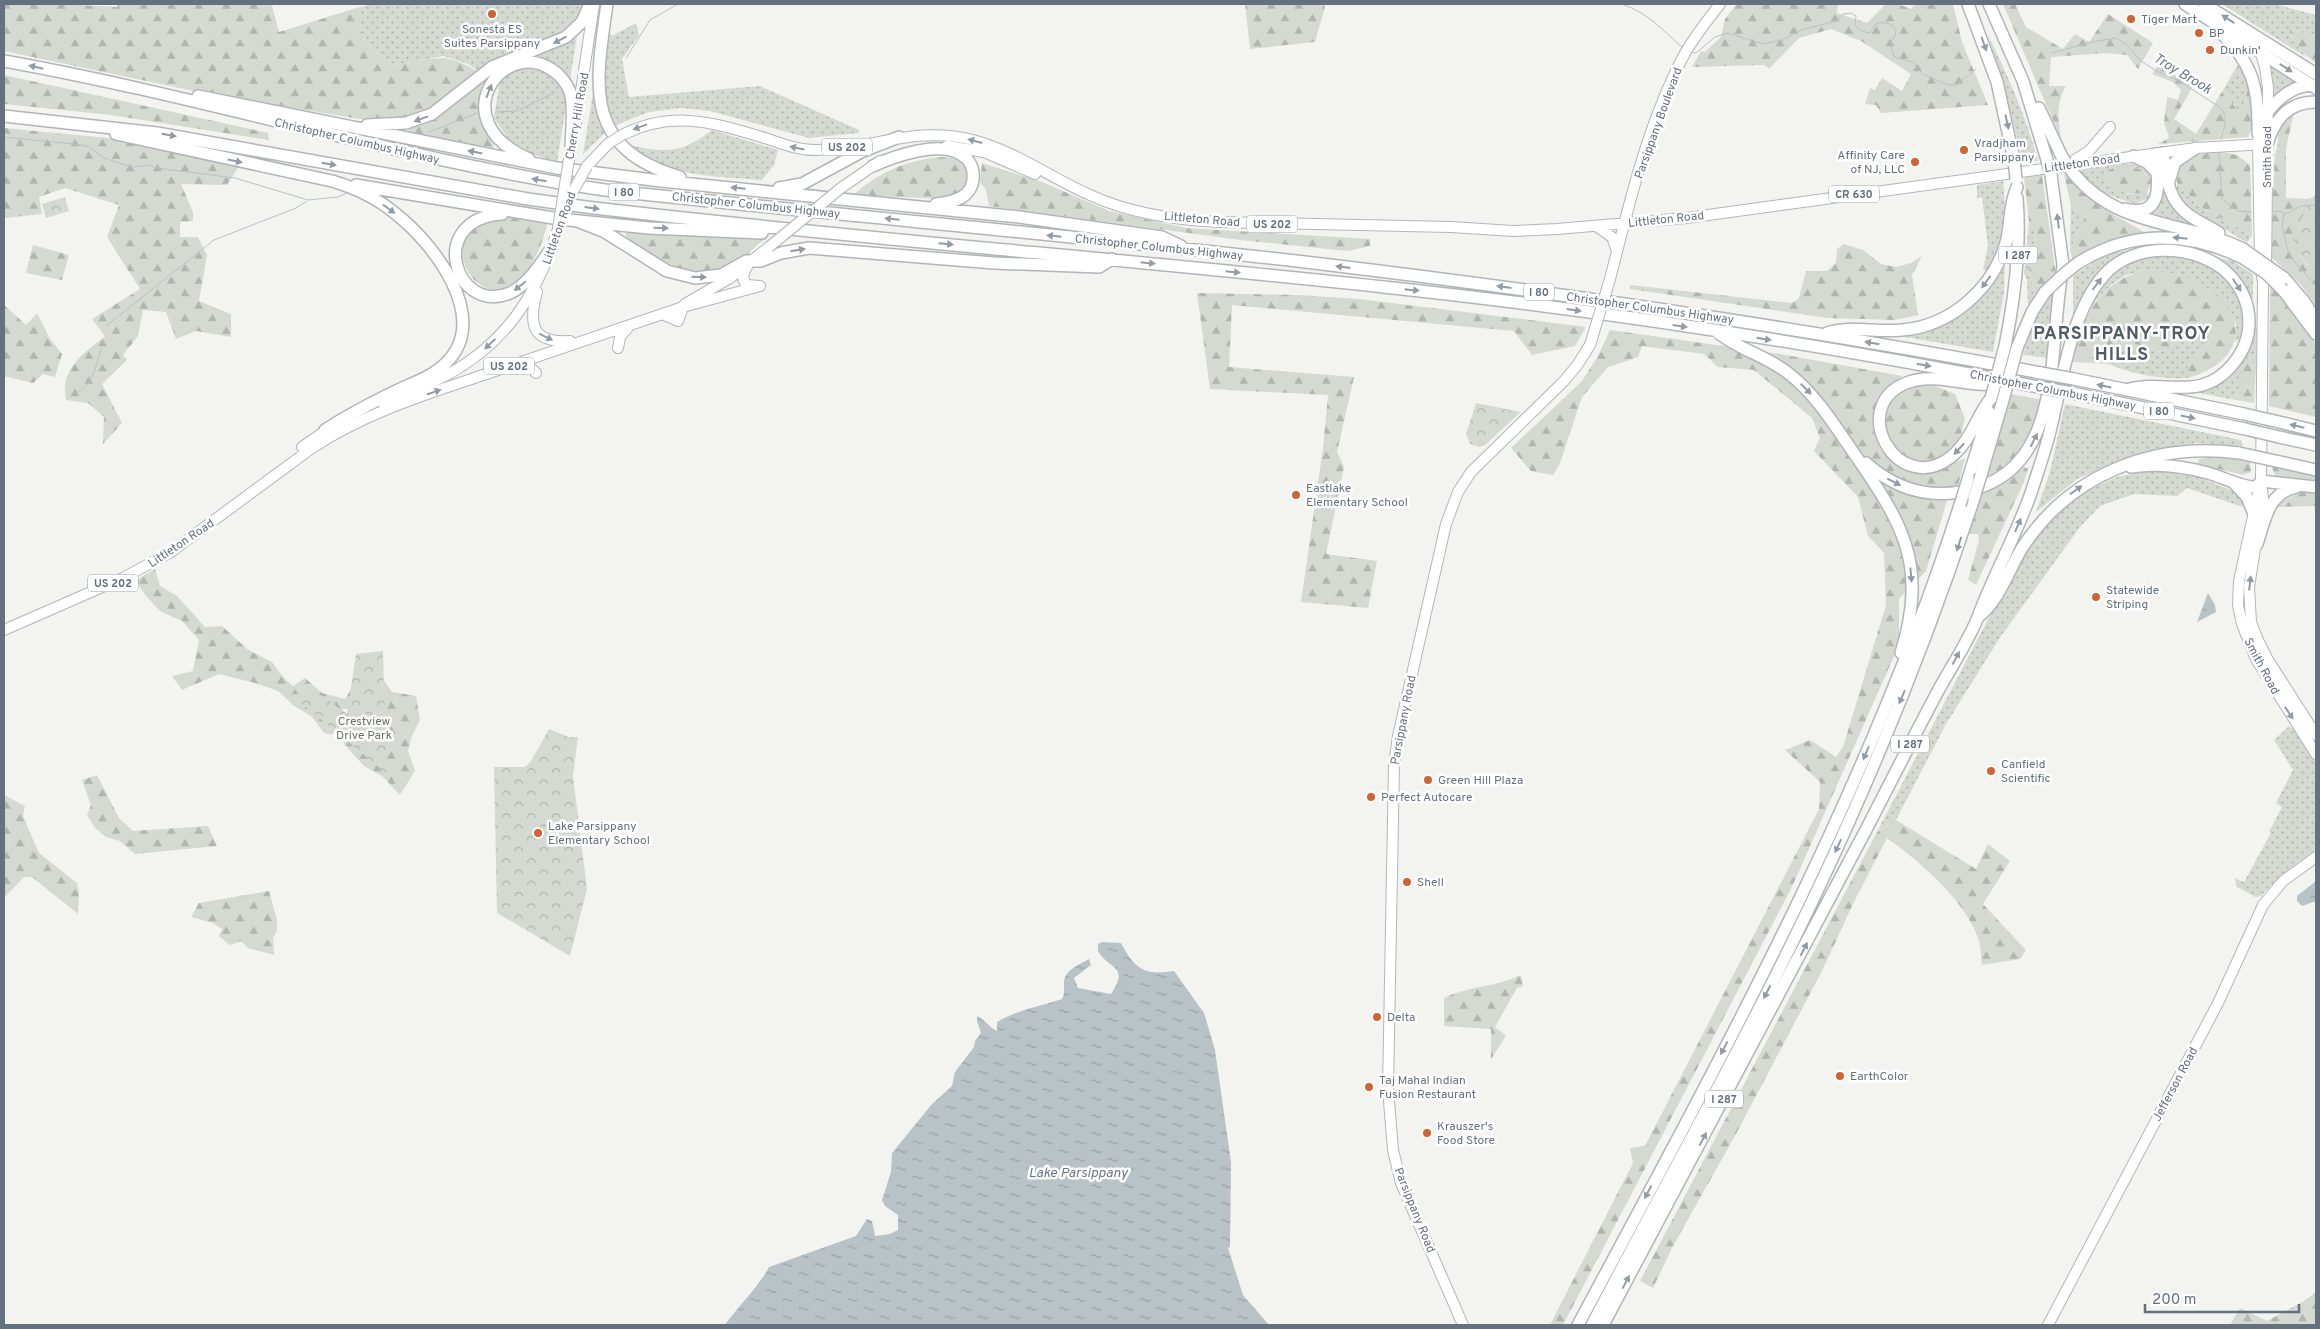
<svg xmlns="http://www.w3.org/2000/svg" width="2320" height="1329" font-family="Overpass,sans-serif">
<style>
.grass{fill:url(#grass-dots)}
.forest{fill:url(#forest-firs)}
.park{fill:url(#park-crowns)}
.water{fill:url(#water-ripples)}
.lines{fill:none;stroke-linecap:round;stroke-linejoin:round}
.stream{stroke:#b9c2c7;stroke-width:1}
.major-casing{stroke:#b3b6b9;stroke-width:12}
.highway-casing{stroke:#b2b5b8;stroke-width:14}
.major{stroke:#fff;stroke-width:10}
.highway{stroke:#fff;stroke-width:11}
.major-bridge-casing{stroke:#b3b6b9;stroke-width:12;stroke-linecap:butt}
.highway-bridge-casing{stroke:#b2b5b8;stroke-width:14;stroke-linecap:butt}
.major-bridge{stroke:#fff;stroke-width:10}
.highway-bridge{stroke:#fff;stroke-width:11}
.oneway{fill:#939ca5}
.poi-dot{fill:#d16233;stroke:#fff;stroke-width:2}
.labels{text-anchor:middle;stroke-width:5;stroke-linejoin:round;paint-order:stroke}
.shield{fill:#fff;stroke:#939ca5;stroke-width:1}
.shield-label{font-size:11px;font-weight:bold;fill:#65717e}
.poi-label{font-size:12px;fill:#65717e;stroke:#fff;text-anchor:start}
.street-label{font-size:12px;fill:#65717e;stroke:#fff}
.park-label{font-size:12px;fill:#667663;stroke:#fff}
.water-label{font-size:14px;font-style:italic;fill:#667982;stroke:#fff}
.district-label{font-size:18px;font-weight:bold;letter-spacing:1px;fill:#525b64;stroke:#fff}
</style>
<defs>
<pattern id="grass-dots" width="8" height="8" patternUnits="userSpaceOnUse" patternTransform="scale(1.25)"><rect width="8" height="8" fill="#d4dad1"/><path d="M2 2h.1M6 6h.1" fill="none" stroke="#b0b5af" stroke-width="1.8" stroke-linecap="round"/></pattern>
<pattern id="forest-firs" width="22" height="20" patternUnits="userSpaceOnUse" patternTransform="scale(1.25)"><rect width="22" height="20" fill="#d4dad1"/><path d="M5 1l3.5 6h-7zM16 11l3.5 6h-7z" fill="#b0b5af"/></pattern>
<pattern id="park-crowns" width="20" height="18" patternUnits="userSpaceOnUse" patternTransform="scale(1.25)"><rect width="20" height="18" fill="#d4dad1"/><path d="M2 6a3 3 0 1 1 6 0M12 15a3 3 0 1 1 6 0" fill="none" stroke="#b0b5af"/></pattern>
<pattern id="water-ripples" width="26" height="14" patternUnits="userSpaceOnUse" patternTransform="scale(1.25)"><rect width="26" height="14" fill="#b9c2c7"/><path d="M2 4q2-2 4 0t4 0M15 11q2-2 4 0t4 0" fill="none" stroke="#9aa2a7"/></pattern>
</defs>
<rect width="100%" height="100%" fill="#f3f3f0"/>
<path class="grass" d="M 373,4 L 582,4 L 557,163 L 514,147 L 494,118 L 499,86 L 468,64 L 443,56 L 395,65 L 369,48 L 357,26 L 360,7 Z
M 2222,4 L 2275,4 L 2316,15 L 2316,36 L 2289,29 L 2291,36 L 2306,57 Z
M 636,23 L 639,35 L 622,59 L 629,97 L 760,86 L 859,130 L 859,133 L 809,138 L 710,111 L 681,108 L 649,112 L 623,122 L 605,133 L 583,154 L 604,26 L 612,36 Z
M 1988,35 C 2008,76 2026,116 2038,161 L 2023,162 L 2010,109 Z
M 2239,63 L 2249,84 L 2243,109 L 2236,109 L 2223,90 Z
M 2270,65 L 2297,83 L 2273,100 Z
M 712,130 L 778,150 L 774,165 L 762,180 C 709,176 674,178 629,145 C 665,153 682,154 712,130 Z
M 2139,163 L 2149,170 L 2152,180 L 2142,170 L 2127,194 L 2147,193 L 2151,197 L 2136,204 C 2117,198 2090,191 2081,171 L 2089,167 Z
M 2003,181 C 2007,215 2003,240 1987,271 L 1983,270 L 1988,246 L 1982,197 L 1977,198 L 1977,185 Z
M 2162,181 L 2165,189 L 2196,226 L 2141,213 Z
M 2177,183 L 2201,207 L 2252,235 L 2247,243 L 2183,203 L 2177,192 Z
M 2071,206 L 2086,215 L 2070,249 Z
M 2029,221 L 2036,231 L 2035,250 L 2029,267 L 2035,297 L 2028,305 L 2027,280 L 2024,273 Z
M 2145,247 L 2108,262 L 2083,294 L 2073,322 L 2073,276 L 2105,255 Z
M 2005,253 L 2004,292 L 1993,352 L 1893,335 L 1944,322 Z
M 2178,255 L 2218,269 L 2238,296 L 2245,317 L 2240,339 L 2235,342 L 2236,324 L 2213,292 L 2198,282 L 2178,274 L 2142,271 L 2126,275 L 2111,285 L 2097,299 L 2088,314 C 2110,267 2126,258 2178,255 Z
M 2215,258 L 2231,260 L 2253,274 L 2253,299 L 2237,276 Z
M 2055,290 L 2049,358 L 2023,355 L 2034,318 Z
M 2253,317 L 2257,331 L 2256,367 L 2249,357 L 2242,374 L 2242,394 L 2230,399 L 2189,391 L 2232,371 Z
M 2208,325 L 2213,329 L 2208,343 L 2188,366 L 2188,378 C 2162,380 2133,374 2108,364 C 2120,333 2137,345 2161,352 Z
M 2065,404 L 2241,440 L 2243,446 L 2197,443 L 2145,451 L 2120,460 L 2077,479 L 2036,512 L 2050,472 Z
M 2145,471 L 2192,474 L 2240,494 L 2249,509 L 2187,488 L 2177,496 L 2134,494 L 2100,506 L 2080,527 L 2001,636 L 1946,724 L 1896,820 L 1877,832 L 2031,537 L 2079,494 L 2117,477 Z
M 2288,727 L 2296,729 L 2316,759 L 2316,850 L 2281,875 L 2261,896 L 2255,897 L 2236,886 L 2235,878 L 2244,882 L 2271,833 L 2269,832 L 2282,807 L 2276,803 L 2293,770 L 2274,740 Z"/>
<path class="forest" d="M 4,4 L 62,4 L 117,7 L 118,4 L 268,4 L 272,6 L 279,32 L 360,7 L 357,26 L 369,48 L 395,65 C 439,57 448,51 487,78 C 471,98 482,127 494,146 L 492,149 L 410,135 L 408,127 L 203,93 L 4,51 Z
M 1245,4 L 1324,4 L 1325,7 L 1315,42 L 1250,49 Z
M 1737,4 L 1838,4 L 1837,13 L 1867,23 L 1886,4 L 1898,4 L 1911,9 L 1915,4 L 1953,4 L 1962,42 L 1988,105 L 1881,113 L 1876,105 L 1865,104 L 1870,88 L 1875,90 L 1882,78 L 1902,91 L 1911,74 L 1861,41 L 1831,29 L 1799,38 L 1769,69 L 1764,65 L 1692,67 L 1701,51 L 1705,52 L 1721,37 L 1725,19 Z
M 2003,4 L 2015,4 L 2026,27 L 2063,49 L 2075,34 L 2089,42 L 2108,14 L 2153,43 L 2138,69 L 2127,55 L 2107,53 L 2051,57 L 2049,86 L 2066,86 C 2056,103 2058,119 2061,139 Z
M 2289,29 L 2316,36 L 2316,63 C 2304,55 2293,43 2289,29 Z
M 2160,63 L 2173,75 L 2198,78 L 2174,119 L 2196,134 L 2223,90 L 2236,109 L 2243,109 L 2249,84 L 2254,123 L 2248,137 L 2157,144 L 2169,138 L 2164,122 L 2167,97 L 2178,100 L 2181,90 L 2173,82 L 2152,74 Z
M 4,75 L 268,133 L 269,140 L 111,115 L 4,104 Z
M 2294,112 L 2286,148 L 2286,198 L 2307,199 L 2316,196 L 2298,254 L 2307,265 L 2316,268 L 2316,306 L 2302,286 L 2272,258 L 2271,230 L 2275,154 C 2284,131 2268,133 2294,112 Z
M 4,128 L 108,138 L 242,161 L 227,185 L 181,184 L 193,212 L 193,221 L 180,222 L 180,237 L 198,237 L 207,255 L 199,301 L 231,314 L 231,337 L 196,331 L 176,339 L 166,312 L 143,310 L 138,336 L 123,355 L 127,360 L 102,384 L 122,423 L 103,444 L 104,417 L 88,403 L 66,400 C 60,368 83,354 105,336 L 92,319 L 140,289 L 107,237 L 119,205 L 65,188 L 39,197 L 42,214 L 4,218 Z
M 2216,151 L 2237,155 L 2250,165 L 2252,235 L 2201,207 L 2177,183 L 2176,171 L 2190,157 Z
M 947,157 L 966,161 L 970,170 L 966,190 L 947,199 L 853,195 C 881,171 910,158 947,157 Z
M 982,163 L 1042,182 L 1109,211 L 1186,228 L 1370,239 L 1370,246 L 1348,251 L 1240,240 L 989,206 L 986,190 L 980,182 Z
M 2124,166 L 2142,170 L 2152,180 L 2147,193 C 2128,194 2112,194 2103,174 L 2113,168 Z
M 2069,172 L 2080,191 L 2114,215 L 2146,233 L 2099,245 L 2073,260 L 2070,249 L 2086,215 L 2071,206 L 2064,174 Z
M 2042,175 L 2056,275 L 2035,297 L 2029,267 L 2035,250 L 2036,231 L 2029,221 L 2024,177 Z
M 521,216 L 548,220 C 544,241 535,263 520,279 C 497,305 463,282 462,251 C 461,241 466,231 476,226 C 489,219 506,218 521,216 Z
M 626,231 L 765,238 C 757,245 750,253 742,259 C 703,287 659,263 626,237 Z
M 1844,244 L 1863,250 L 1881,264 L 1896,267 L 1911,263 L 1922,256 L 1912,275 L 1918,315 L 1895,320 L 1828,318 L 1630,289 L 1630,285 L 1792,303 L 1799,298 L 1806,271 L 1827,271 L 1836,263 L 1837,249 Z
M 33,245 L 69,255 L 62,280 L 26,273 Z
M 2142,271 C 2161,271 2181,272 2198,282 C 2251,310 2248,362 2188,378 L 2188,366 L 2208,343 L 2213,329 L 2208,325 L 2161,352 C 2137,345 2120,333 2108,364 L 2073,362 C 2081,319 2098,283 2142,271 Z
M 2270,285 L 2295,312 L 2316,344 L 2316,417 L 2269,406 Z
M 1197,293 L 1298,295 L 1359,299 L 1586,327 L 1575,346 L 1532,355 L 1514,331 L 1232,305 L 1229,367 L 1354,377 L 1337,452 L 1344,467 L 1326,554 L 1377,561 L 1368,608 L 1301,602 L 1323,448 L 1328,395 L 1210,389 Z
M 4,305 L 26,325 L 37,313 L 50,339 L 62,354 L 55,377 L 43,374 L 33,383 L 4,376 Z
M 1610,330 L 1780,354 L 1902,376 L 1881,398 L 1873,427 L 1880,449 L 1899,466 L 1923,472 L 1946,467 L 1965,458 L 1958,486 L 1951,487 L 1926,571 L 1899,599 L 1899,645 L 1792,887 L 1563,1325 L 1550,1325 L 1633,1163 L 1630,1148 L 1645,1146 L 1819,809 L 1820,782 L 1785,750 L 1810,740 L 1836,757 L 1843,747 L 1886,605 L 1884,553 L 1868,536 L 1858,497 L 1814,451 L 1820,438 L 1812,418 L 1754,370 L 1718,367 L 1704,354 L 1642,346 L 1638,357 L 1608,367 L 1582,397 L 1560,463 L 1553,475 L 1531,471 L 1511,448 L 1582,381 L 1598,356 Z
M 2248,356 L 2256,367 L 2254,403 L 2230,399 L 2242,394 L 2242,374 Z
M 1930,384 L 1955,394 L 1965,419 L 1958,446 L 1929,464 L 1906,458 L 1887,444 L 1885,415 L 1895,394 L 1905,387 Z
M 2010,394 L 2044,400 L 2032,435 L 2009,466 L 1984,481 Z
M 2223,457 L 2250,461 L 2251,472 L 2243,475 L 2198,464 L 2199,459 Z
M 2021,465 L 2028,469 L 2024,482 L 1976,585 L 1968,580 L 1979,540 L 1978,534 L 1967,534 L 1983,490 Z
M 2272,467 L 2316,476 L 2316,480 L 2275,476 Z
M 2302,490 L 2316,492 L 2316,506 L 2273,507 Z
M 155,569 L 160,586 L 177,596 L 205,627 L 222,626 L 247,649 L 272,662 L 284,678 L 293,686 L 305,678 L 322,693 L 345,699 L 353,687 L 358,654 L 382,653 L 383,679 L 392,692 L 416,696 L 420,720 L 411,738 L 408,751 L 415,771 L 400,795 L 382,776 L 364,766 L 344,744 L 350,709 L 343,709 L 332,735 L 324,733 L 312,717 L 293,705 L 278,691 L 255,683 L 219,674 L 182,690 L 172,676 L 193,671 L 199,640 L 182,621 L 160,611 L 145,595 L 136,580 Z
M 97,775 L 119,818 L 133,831 L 208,826 L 217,846 L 135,854 L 120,841 L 106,837 L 95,828 L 87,815 L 91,805 L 82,780 Z
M 4,795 L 25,806 L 23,816 L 39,853 L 77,883 L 79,893 L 78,914 L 32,877 L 24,877 L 6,896 L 4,895 Z
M 1896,820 L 1976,869 L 1988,844 L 2010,861 L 1983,904 L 2026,950 L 2020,959 L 1982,965 C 1981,957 1981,946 1978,938 C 1965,900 1919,861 1887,838 L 1853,904 L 1822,971 L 1736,1134 L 1673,1246 L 1653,1288 L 1640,1281 L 1877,832 Z
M 269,891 L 277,920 L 277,931 L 273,938 L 274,955 L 248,948 L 241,941 L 230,945 L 219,936 L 222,929 L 213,923 L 191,917 L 199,903 Z
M 1521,975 L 1523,986 L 1517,988 L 1495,1027 L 1506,1036 L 1491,1059 L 1491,1029 L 1444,1026 L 1444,998 C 1468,986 1496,987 1521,975 Z
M 2316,1292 L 2316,1325 L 2230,1325 L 2240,1308 L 2267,1321 L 2304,1301 Z"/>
<path class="park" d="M 2316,193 L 2316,274 L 2298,254 L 2292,234 Z
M 65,197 L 69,211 L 46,218 L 42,204 Z
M 1476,403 L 1521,412 L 1485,445 L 1479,447 L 1470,444 L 1466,434 Z
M 383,651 L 386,773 L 290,694 L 321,695 L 347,714 L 356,654 Z
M 549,729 L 569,737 L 578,737 L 573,776 L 587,889 L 570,956 L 497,913 L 494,767 L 525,767 L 531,761 Z"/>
<path class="water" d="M 2208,593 L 2215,605 L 2216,612 L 2197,622 Z
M 2316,881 L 2316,901 L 2302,906 L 2297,901 L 2297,896 Z
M 1102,942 L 1121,943 C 1134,968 1144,976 1174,971 L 1204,1013 L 1215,1050 L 1231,1162 L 1230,1247 L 1228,1248 L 1243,1295 L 1269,1325 L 725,1325 C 739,1305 758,1288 769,1267 L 856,1236 L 867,1219 L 872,1221 L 875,1236 L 890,1234 L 898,1230 L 898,1215 L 885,1206 L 882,1200 L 891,1172 L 892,1153 L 932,1104 L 952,1086 L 955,1072 L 974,1047 L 975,1041 L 981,1033 L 977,1021 L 977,1016 C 986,1020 988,1027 997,1031 L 997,1022 C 1017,1010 1041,1006 1062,999 C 1065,993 1064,990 1064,983 C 1064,970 1079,965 1089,959 L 1091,965 L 1074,978 L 1078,988 L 1111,994 C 1130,965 1109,970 1098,951 L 1098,944 Z"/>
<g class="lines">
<path class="stream" d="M 1622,4 C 1650,14 1661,29 1683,48
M 1691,52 L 1696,53 L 1715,37 L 1728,33 L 1763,44 L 1783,40 L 1801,30 L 1837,21 L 1843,14 L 1851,13 L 1856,16 L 1855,25 L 1861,31 L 1869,33 L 1877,23 C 1886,22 1891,23 1896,30 L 1895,36 L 1890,43 L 1894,57 L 1912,62 L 1923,74 L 1948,85 L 1956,85 L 1976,69
M 2052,53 L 2092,42 L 2116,38 L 2126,44 L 2141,61 L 2155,70 L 2179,81 L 2221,108 C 2229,119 2224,128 2221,139
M 626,58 L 650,20 L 678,4
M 496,112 L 517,111 L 555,92
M 429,132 L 477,113
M 4,137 L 82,145 L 89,147 L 104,158 L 132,167 L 150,165 L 156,168 L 235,178 L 308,200 L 338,197 L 347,193
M 2219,153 L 2222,199 L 2238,211 L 2251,212
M 2272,211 L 2282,212 L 2284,215 L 2301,206 L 2316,205
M 2284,215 L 2282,226 L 2289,255 L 2316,286
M 106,326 L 214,240 L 296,208 L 307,201
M 78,392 C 95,382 95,365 102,347"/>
<g class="major-casing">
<path id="major" d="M 2260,50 L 2265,67 L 2268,88 L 2266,272
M 576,124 L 594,4
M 622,135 C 673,109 714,123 765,138 C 782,144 798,150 816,150 C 872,150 914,125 973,140 C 1015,151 1051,178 1090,195 C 1129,213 1175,220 1219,222 L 1451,227 L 1513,231 L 1557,229 L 1686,218 L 2196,148 L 2267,144
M 2258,139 L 2260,264 L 2263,282 L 2261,481 L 2263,498 L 2249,587 L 2251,622 L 2257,638 L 2268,660 L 2316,735
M 947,146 L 984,152 L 1035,174
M 2070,163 L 2089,151 L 2110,127
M 587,166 L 608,144
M 841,188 L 880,161
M 1596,226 L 1612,237 L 1617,251
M 747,267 C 743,273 741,280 747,285 L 759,286
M 1610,279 C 1629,205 1647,125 1683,57 C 1693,38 1707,21 1720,4
M 537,292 C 528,325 532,343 570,341
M 662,314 L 678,321 L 683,307 L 760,286
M 618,348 L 620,337 L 630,325
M 517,365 L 530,367 L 536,373
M 383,403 C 404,394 425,386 445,376 C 507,343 538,293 558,229
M 302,447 L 331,427
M 2260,484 L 2239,581 L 2238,605 L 2242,624 L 2256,659 L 2316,754
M 4,630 L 123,578 L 171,552 L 312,448 C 366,412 428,394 489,373 C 553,351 618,329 683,307 L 685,304 L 730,278 L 769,247
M 1463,1325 L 1401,1183 L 1393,1150 L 1388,1089 L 1394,765 L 1398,736 L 1446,524 L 1458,492 L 1471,472 L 1564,381 L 1578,364 L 1590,345
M 2048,1325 L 2218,1003 L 2263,905 L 2283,881 L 2316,857"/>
</g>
<g class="highway-casing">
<path id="highway" d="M 607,4 C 595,87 583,148 680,177
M 1968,4 L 1997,82 L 2014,160
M 1989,4 L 2023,81 L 2047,160
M 2185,4 L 2316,88
M 2204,4 L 2316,74
M 2220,32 C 2253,63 2259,89 2258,133
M 4,61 C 206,97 402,160 605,190 C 844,216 1083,236 1322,264 C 1563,293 1802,328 2041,373
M 198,96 L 557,168 L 661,181 L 1019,217 L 1162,237 L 1181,246
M 2039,108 L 2062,157
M 4,116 L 157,133 L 528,199 L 586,207 C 864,240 1143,260 1420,291 C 1627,314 1834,347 2038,387
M 367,125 L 406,123 L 432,114 L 492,67 L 566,37 L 582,22 L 590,4
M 2260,126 C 2269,105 2290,85 2313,85
M 116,134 L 332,181 C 356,188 377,198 396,214 C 433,243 491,317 447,362 C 434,376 415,382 398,390 C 373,402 348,415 325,430
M 2267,144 C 2275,119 2288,102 2316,102
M 2163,153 C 2166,176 2168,201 2189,215 C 2198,222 2209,226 2219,233
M 2134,156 L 2148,163 L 2158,174
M 529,159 C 442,121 502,38 551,69 C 559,74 567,83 570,92 C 575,110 571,132 571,150
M 873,166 C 894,156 940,140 962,155 C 977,164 977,188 962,197 C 954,202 945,203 936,204
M 2074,174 C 2119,229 2184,220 2243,249
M 2051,175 L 2064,272
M 2169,181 L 2175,162 L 2196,148
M 356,185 L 559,219 L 649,228 L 762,233
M 779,188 L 802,184 L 861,152 L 899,137
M 2125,209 C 2166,219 2158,178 2155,154
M 502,214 C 425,219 455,316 510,293 C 528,285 540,264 551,249
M 577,221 L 605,232 L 667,271 L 695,278 L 721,275 L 746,261 L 761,261 L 781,253 L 809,248 L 994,263 L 1099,267 L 1112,259
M 2078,263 C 2131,230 2188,231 2243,258
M 2284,278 L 2303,300 L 2316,320
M 2283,290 L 2316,334
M 1716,331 C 1737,349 1765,355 1788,373 C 1814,393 1832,421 1851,449 C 1901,521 1929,562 1901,653
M 1827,333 C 1850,325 1877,333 1902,330 C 1952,326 1995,287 2007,239 C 2011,220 2009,205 2017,187
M 2005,346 C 2015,297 2021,248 2017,198
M 2017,348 L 2032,312 L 2045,292
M 2074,379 L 2244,414
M 2072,393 L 2245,429
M 1991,398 C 1976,417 1971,441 1951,457 C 1897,499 1845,404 1909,382 C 1937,372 1968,388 1996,384
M 2279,422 L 2316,431
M 2279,437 L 2316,445
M 1866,463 C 1892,486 1924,498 1960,492 C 2068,476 2047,345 2063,267
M 2285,463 L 2316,470
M 2131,467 C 2157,463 2182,466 2208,473 C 2222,477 2237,485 2252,487 L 2257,487 L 2261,481 L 2316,487
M 1981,475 L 2003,400
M 1968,479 L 1989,412
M 2234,483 L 2247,497 L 2254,514
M 2257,544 C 2265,520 2268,493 2296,487
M 1978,617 C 1999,601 2008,571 2022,548 C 2070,474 2153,442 2239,453
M 1578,1325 C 1720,1060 1868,793 1960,505
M 1592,1325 C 1658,1198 1729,1072 1792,943 C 1863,799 1924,651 1974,498
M 1603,1325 C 1692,1159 1781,993 1868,826 C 1891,781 1914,736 1938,691 C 1951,667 1968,642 1978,617 C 1994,574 2017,534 2032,490 C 2037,474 2043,457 2048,439 C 2062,388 2068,316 2104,275 C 2133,243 2190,243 2223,269 C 2239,282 2249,301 2249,322 C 2249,337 2243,352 2233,364 C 2200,404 2164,378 2127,390"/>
</g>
<use href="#major" class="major"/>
<use href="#highway" class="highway"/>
<g class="major-bridge-casing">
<path id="major-bridge" d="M 608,144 L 622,135
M 565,206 L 587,166
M 558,229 L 569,159
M 769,247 L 841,188
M 1590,345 L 1610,279"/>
</g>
<g class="highway-bridge-casing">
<path id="highway-bridge" d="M 2062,157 L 2074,174
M 2014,160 L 2016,179
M 2047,160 L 2051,175
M 2243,249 L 2284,278
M 2243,258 L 2267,274 L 2283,290
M 2045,292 L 2064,274 L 2078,263
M 2041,373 L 2074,379
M 2038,387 L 2072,393
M 1991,398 L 2005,346
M 2003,400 L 2017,348
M 2244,414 L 2279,422
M 2245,429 L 2279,437
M 2239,453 L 2285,463
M 1974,498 L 1981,475
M 1960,505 L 1968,479"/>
</g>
<use href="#major-bridge" class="major-bridge"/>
<use href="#highway-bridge" class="highway-bridge"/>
</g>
<defs><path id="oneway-solid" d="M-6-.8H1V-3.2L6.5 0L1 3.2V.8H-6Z" transform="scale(1.25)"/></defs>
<g class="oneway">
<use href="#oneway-solid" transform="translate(2228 19) rotate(-147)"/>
<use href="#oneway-solid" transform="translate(560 40) rotate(152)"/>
<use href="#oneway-solid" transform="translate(1984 44) rotate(70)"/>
<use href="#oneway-solid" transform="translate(36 67) rotate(-167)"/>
<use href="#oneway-solid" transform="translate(2286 68) rotate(33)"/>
<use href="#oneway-solid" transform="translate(489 91) rotate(-69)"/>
<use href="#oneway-solid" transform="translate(421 119) rotate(160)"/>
<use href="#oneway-solid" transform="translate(2007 122) rotate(78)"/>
<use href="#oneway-solid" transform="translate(640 127) rotate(160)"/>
<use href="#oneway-solid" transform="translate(169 135) rotate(10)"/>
<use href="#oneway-solid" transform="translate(975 141) rotate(-165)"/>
<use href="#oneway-solid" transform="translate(797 148) rotate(-168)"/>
<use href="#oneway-solid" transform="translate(475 152) rotate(-169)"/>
<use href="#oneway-solid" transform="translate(235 161) rotate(12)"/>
<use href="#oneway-solid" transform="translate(329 164) rotate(10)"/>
<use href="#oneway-solid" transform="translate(539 180) rotate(-170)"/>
<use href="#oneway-solid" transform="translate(738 188) rotate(-174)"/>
<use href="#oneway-solid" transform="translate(592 208) rotate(7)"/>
<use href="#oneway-solid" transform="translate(389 209) rotate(36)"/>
<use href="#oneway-solid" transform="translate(892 219) rotate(-174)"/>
<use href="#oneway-solid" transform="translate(2058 221) rotate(-97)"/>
<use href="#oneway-solid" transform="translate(661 228) rotate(2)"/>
<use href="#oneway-solid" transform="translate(1054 236) rotate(-174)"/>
<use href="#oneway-solid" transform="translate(2180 238) rotate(-174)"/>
<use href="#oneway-solid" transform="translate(946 244) rotate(5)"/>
<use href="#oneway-solid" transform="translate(798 250) rotate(-9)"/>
<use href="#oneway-solid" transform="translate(1148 263) rotate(6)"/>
<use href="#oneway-solid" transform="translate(1343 267) rotate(-173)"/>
<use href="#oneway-solid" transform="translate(1233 272) rotate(6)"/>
<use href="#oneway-solid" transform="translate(699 277) rotate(1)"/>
<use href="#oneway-solid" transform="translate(1986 282) rotate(126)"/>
<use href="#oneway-solid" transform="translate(2097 284) rotate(-53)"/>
<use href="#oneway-solid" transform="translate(2237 285) rotate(56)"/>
<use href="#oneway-solid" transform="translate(520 286) rotate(141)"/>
<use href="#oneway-solid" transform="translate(1504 287) rotate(-172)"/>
<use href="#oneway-solid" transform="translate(1412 290) rotate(6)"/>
<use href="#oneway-solid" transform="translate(1574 310) rotate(8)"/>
<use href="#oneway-solid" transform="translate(1680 326) rotate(8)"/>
<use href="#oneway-solid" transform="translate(546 337) rotate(26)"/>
<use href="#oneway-solid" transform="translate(1764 339) rotate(9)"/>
<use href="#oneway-solid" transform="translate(1872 343) rotate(-170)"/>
<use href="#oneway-solid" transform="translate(490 344) rotate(137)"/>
<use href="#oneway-solid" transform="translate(1924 365) rotate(10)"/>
<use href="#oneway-solid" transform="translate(2104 386) rotate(-168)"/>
<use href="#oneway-solid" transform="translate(1806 389) rotate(45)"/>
<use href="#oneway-solid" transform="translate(434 392) rotate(-19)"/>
<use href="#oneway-solid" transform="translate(2188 417) rotate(12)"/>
<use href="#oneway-solid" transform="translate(2297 426) rotate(-167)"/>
<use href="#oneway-solid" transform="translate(2034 440) rotate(-63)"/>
<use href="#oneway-solid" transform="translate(1959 449) rotate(133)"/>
<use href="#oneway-solid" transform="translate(1894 482) rotate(27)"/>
<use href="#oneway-solid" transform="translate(2076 490) rotate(-36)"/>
<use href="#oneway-solid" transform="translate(2018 525) rotate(-67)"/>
<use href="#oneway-solid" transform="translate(1959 544) rotate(108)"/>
<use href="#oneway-solid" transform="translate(1911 575) rotate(85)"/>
<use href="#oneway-solid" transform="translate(2250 583) rotate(-83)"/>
<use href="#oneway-solid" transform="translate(1956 658) rotate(-62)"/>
<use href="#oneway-solid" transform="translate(1902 697) rotate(113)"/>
<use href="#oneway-solid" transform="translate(2289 713) rotate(57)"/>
<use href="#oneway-solid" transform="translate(1866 753) rotate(113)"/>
<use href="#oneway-solid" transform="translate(1838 846) rotate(115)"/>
<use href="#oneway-solid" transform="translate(1804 949) rotate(-63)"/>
<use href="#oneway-solid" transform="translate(1767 992) rotate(117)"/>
<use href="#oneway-solid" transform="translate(1724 1048) rotate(118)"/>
<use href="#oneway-solid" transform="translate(1703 1139) rotate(-62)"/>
<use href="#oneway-solid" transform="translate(1648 1192) rotate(118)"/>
<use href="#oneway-solid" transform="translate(1626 1282) rotate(-62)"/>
</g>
<g class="poi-dot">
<circle cx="492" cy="14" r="5"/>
<circle cx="2131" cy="19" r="5"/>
<circle cx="2199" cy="33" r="5"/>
<circle cx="2210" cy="50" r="5"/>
<circle cx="1964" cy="150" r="5"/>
<circle cx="1915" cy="162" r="5"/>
<circle cx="1296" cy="495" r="5"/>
<circle cx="2096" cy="597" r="5"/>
<circle cx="1991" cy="771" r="5"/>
<circle cx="1428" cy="780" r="5"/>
<circle cx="1371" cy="797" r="5"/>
<circle cx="538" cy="833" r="5"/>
<circle cx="1407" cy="882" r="5"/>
<circle cx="1377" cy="1017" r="5"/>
<circle cx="1840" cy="1076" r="5"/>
<circle cx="1369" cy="1087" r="5"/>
<circle cx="1427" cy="1133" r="5"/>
</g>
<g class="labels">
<g class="shield">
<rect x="822" y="138.5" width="50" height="17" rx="4"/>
<rect x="609" y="183.5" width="30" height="17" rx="4"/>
<rect x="1829" y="185.5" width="50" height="17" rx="4"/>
<rect x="1247" y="215.5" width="50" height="17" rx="4"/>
<rect x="1999" y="246.5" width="38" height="17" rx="4"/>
<rect x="1524" y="283.5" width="30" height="17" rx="4"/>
<rect x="484" y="357.5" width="50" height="17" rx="4"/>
<rect x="2144" y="402.5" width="30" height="17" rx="4"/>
<rect x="88" y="574.5" width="50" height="17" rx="4"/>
<rect x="1891" y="735.5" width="38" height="17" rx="4"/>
<rect x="1705" y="1090.5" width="38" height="17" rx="4"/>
</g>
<g class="shield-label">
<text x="847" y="151">US 202</text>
<text x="624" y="196">I 80</text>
<text x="1854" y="198">CR 630</text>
<text x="1272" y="228">US 202</text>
<text x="2018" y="259">I 287</text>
<text x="1539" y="296">I 80</text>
<text x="509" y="370">US 202</text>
<text x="2159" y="415">I 80</text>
<text x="113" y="587">US 202</text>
<text x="1910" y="748">I 287</text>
<text x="1724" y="1103">I 287</text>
</g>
<g class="poi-label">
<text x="2141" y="23">Tiger Mart</text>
<text x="492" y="33" text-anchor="middle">Sonesta ES<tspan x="492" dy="14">Suites Parsippany</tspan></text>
<text x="2209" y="37">BP</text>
<text x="2220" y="54">Dunkin'</text>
<text x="1974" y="147">Vradjham<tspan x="1974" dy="14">Parsippany</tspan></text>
<text x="1905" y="159" text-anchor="end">Affinity Care<tspan x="1905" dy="14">of NJ, LLC</tspan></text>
<text x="1306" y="492">Eastlake<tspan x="1306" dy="14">Elementary School</tspan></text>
<text x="2106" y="594">Statewide<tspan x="2106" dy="14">Striping</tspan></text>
<text x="2001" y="768">Canfield<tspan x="2001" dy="14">Scientific</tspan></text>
<text x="1438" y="784">Green Hill Plaza</text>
<text x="1381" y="801">Perfect Autocare</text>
<text x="548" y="830">Lake Parsippany<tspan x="548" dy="14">Elementary School</tspan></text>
<text x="1417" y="886">Shell</text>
<text x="1387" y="1021">Delta</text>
<text x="1850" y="1080">EarthColor</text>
<text x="1379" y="1084">Taj Mahal Indian<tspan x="1379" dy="14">Fusion Restaurant</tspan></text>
<text x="1437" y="1130">Krauszer's<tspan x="1437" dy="14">Food Store</tspan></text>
</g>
<g class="street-label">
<text transform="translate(577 116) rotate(-80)" y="4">Cherry Hill Road</text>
<text transform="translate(1658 123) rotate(-70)" y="4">Parsippany Boulevard</text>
<text transform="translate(357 141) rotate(13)" y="4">Christopher Columbus Highway</text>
<text transform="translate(2267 157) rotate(-90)" y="4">Smith Road</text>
<text transform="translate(2082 163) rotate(-8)" y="4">Littleton Road</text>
<text transform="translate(756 205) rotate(6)" y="4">Christopher Columbus Highway</text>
<text transform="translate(1202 219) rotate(5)" y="4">Littleton Road</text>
<text transform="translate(1666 219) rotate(-6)" y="4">Littleton Road</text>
<text transform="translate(559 228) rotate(-70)" y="4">Littleton Road</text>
<text transform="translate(1159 247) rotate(6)" y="4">Christopher Columbus Highway</text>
<text transform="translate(1650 308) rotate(8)" y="4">Christopher Columbus Highway</text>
<text transform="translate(2053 390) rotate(11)" y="4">Christopher Columbus Highway</text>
<text transform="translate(181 543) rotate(-34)" y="4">Littleton Road</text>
<text transform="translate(2262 666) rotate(62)" y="4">Smith Road</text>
<text transform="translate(1403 720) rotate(-79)" y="4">Parsippany Road</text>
<text transform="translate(2175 1084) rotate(-62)" y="4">Jefferson Road</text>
<text transform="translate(1415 1210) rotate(68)" y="4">Parsippany Road</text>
</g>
<g class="park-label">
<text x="364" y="725">Crestview<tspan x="364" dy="14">Drive Park</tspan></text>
</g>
<g class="water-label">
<text transform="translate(2183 73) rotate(31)" y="5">Troy Brook</text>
<text x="1078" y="1177">Lake Parsippany</text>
</g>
<g class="district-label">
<text x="2122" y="339">PARSIPPANY-TROY<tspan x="2122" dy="21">HILLS</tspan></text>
</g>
</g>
<rect width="2320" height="1329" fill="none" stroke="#65717e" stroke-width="10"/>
<path d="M2145 1304v8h154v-8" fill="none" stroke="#65717e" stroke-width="2.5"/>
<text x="2152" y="1304" font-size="15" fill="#65717e" stroke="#ffffff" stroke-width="4" paint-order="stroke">200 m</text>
</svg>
